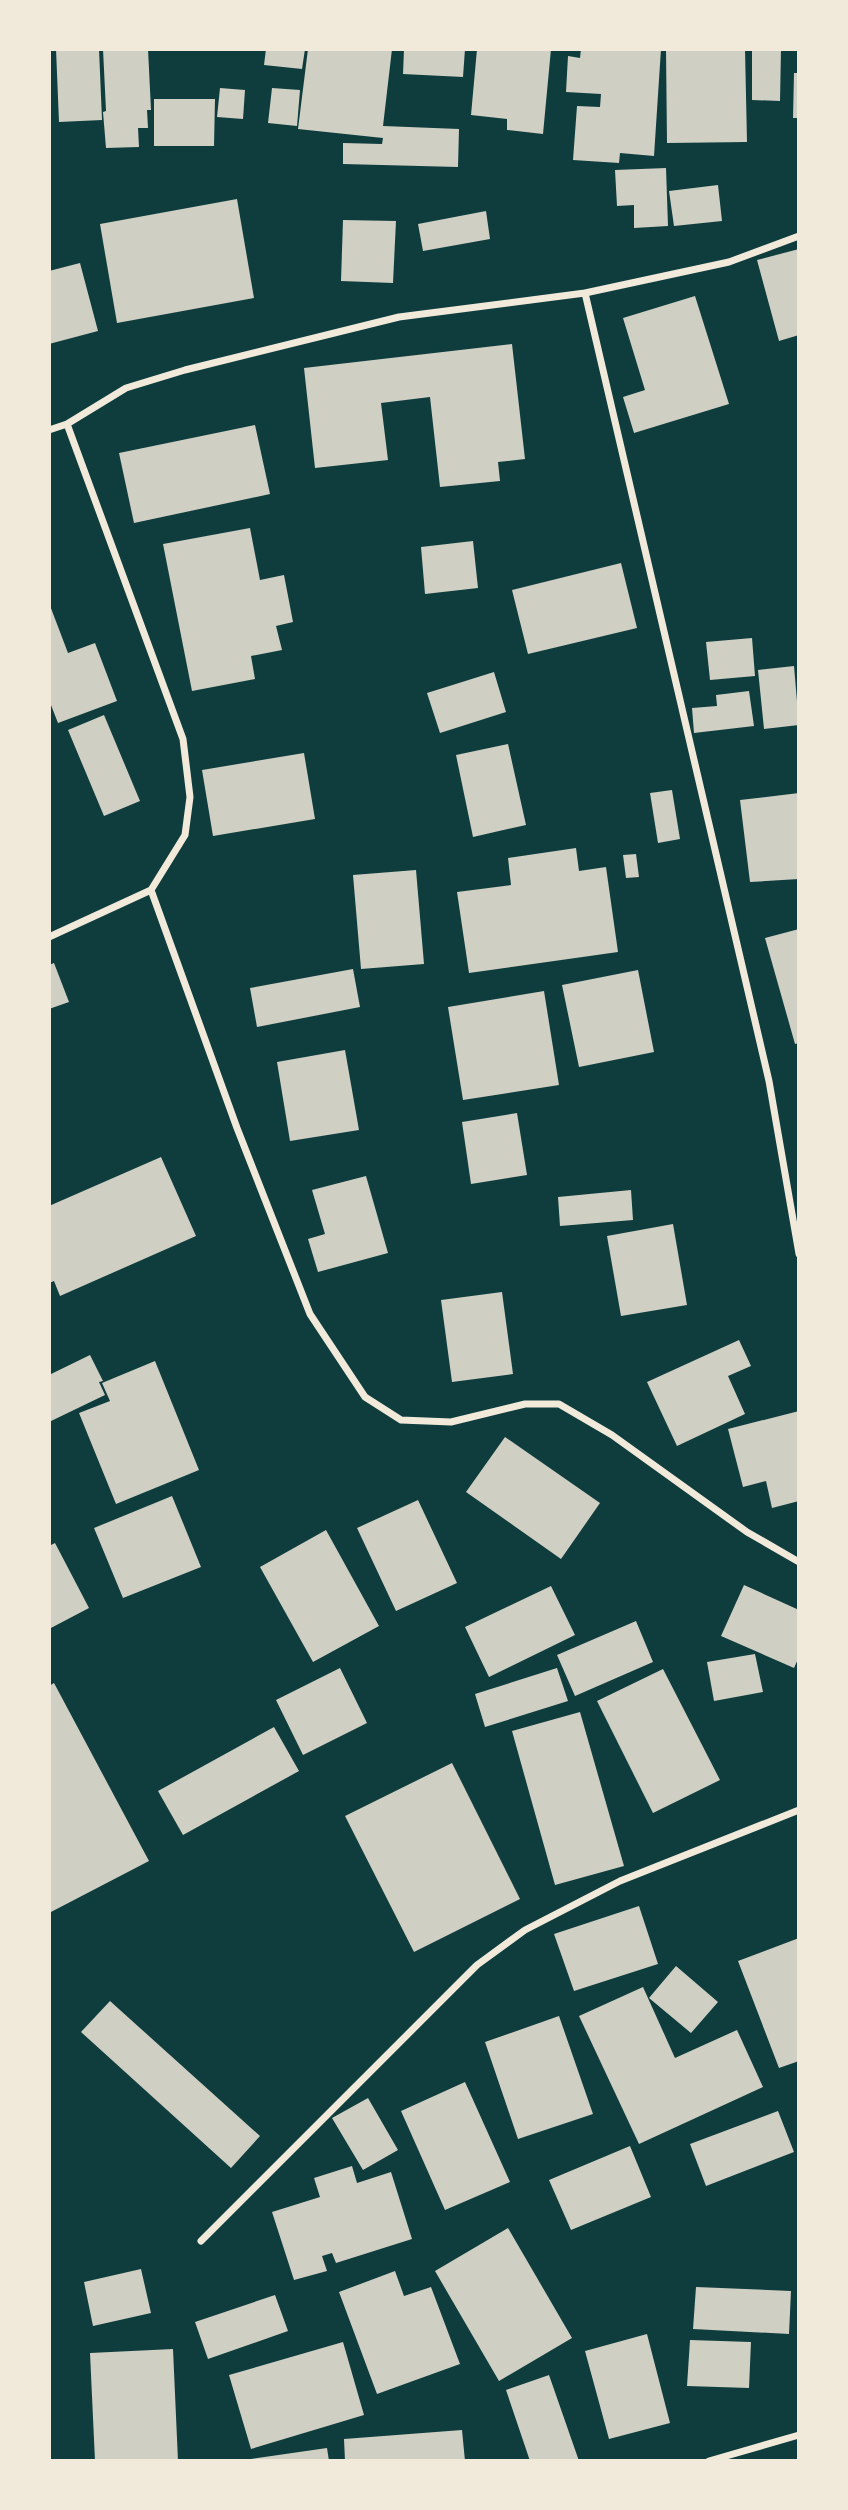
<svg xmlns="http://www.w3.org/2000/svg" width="848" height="2510" font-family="'Source Sans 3',sans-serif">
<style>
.building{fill:#cfcfc3}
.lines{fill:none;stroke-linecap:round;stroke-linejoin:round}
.minor{stroke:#f1e9da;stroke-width:7}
</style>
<rect width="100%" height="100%" fill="#0f3d3e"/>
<path class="building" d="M 56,49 L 99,49 L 102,120 L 59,122 Z
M 103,49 L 148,49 L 151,110 L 147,110 L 148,128 L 138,128 L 139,147 L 106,148 L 103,112 L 106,111 Z
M 266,49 L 305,49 L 302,69 L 264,65 Z
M 308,49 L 392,49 L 383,126 L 459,129 L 458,167 L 343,164 L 343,143 L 382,144 L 383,138 L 298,129 Z
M 404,49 L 465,49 L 463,77 L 403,74 Z
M 477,49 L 551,49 L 543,134 L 507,130 L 507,119 L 471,115 Z
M 581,49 L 661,49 L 654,156 L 620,153 L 619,163 L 573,160 L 577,106 L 600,107 L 601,94 L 566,92 L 568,56 L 580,58 Z
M 666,49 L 745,49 L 747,142 L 667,143 Z
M 752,49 L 781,49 L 780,101 L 752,100 Z
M 794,73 L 799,73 L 799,118 L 793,118 Z
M 220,88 L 245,90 L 243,119 L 217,117 Z
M 272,88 L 300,90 L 297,126 L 268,123 Z
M 154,99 L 215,99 L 214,146 L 154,146 Z
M 666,168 L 668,226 L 634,228 L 634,205 L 617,206 L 615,170 Z
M 718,185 L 722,221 L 674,226 L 669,191 Z
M 237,199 L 254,298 L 117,323 L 100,224 Z
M 486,211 L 490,239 L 423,251 L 418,224 Z
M 343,220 L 396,221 L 393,283 L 341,281 Z
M 799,249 L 799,335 L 779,341 L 757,260 Z
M 80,263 L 98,331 L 49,344 L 49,271 Z
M 695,296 L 729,404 L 634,433 L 623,397 L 645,390 L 623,318 Z
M 512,344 L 525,459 L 498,462 L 500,481 L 440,487 L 430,397 L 381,403 L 388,460 L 315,468 L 304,368 Z
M 255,425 L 270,494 L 134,523 L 119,453 Z
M 250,528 L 260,580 L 284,575 L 293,622 L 276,626 L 282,650 L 251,656 L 255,679 L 192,691 L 163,544 Z
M 473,541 L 478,588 L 425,594 L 421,547 Z
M 621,563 L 637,628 L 528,654 L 512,590 Z
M 49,603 L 68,653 L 95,643 L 117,701 L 58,723 L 49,700 Z
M 752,638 L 755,676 L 710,680 L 706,642 Z
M 794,666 L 799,725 L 764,729 L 758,670 Z
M 494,672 L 506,712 L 440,733 L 427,693 Z
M 749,691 L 754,726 L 694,733 L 692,708 L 717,706 L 716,695 Z
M 104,715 L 140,801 L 104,816 L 68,730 Z
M 508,744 L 526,825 L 473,837 L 456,755 Z
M 304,753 L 315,819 L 213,836 L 202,770 Z
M 672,790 L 680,839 L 658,843 L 650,793 Z
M 799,793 L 799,879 L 750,882 L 740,800 Z
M 576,848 L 579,871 L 606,867 L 618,952 L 469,973 L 457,892 L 511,885 L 508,858 Z
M 636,854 L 639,877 L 626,878 L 623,855 Z
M 416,870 L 424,964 L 361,969 L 353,875 Z
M 799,929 L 799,1043 L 795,1044 L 765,938 Z
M 54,963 L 69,1002 L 49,1009 L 49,965 Z
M 353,969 L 360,1007 L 257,1027 L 250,988 Z
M 638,970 L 654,1052 L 579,1067 L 562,985 Z
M 544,991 L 559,1085 L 463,1100 L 448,1007 Z
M 345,1050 L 359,1130 L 290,1141 L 277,1062 Z
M 517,1113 L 527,1175 L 471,1184 L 462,1122 Z
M 161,1157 L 196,1236 L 60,1296 L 54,1281 L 49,1283 L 49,1206 Z
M 366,1176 L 388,1253 L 318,1272 L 308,1239 L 325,1234 L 312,1190 Z
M 631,1190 L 633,1220 L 560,1226 L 558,1197 Z
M 673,1224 L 687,1305 L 621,1316 L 607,1236 Z
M 502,1292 L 513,1374 L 452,1382 L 441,1300 Z
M 739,1340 L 751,1366 L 728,1376 L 745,1414 L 677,1446 L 647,1382 Z
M 90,1355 L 103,1381 L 99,1382 L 105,1395 L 49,1422 L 49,1375 Z
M 155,1361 L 199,1470 L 116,1504 L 79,1413 L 110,1401 L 102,1383 Z
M 799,1411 L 799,1501 L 772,1508 L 766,1481 L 743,1487 L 728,1429 Z
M 505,1437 L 600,1503 L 561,1559 L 466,1492 Z
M 172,1496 L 201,1567 L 123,1598 L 94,1528 Z
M 418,1500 L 457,1583 L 396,1611 L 357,1528 Z
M 326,1530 L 379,1626 L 313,1662 L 260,1567 Z
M 55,1543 L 89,1608 L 49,1629 L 49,1546 Z
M 744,1585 L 799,1610 L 799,1657 L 794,1668 L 721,1636 Z
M 551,1586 L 575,1635 L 489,1677 L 465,1627 Z
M 636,1621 L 653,1662 L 575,1696 L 557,1655 Z
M 755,1654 L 763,1692 L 714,1701 L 707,1662 Z
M 340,1668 L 367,1723 L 303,1755 L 276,1700 Z
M 557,1668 L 568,1701 L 485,1727 L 475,1694 Z
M 663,1669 L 720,1780 L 653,1813 L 597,1701 Z
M 54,1683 L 149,1861 L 49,1913 L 49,1686 Z
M 580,1712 L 624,1866 L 555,1885 L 512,1731 Z
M 274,1727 L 299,1771 L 183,1835 L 158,1791 Z
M 452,1763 L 520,1899 L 414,1952 L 345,1816 Z
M 639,1906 L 658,1964 L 574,1991 L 554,1934 Z
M 799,1938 L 799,2061 L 779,2068 L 738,1961 Z
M 676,1966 L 718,2002 L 691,2033 L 649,1998 Z
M 643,1987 L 675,2058 L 737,2030 L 763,2087 L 639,2144 L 579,2016 Z
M 110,2001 L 260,2136 L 231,2168 L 81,2032 Z
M 559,2016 L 593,2114 L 518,2139 L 485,2042 Z
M 465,2082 L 510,2182 L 445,2210 L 401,2111 Z
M 368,2098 L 398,2150 L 363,2170 L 332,2118 Z
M 778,2111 L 794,2152 L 706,2186 L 690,2144 Z
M 630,2146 L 651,2197 L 571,2230 L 549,2180 Z
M 352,2166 L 357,2183 L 391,2172 L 412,2239 L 336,2263 L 332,2253 L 322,2256 L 327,2271 L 294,2280 L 272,2212 L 320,2197 L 314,2178 Z
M 508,2228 L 572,2338 L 499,2381 L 435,2271 Z
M 141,2269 L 151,2313 L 93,2326 L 84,2282 Z
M 395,2271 L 404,2296 L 431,2287 L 460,2364 L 377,2394 L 339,2292 Z
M 696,2287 L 791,2291 L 789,2334 L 693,2329 Z
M 275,2295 L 288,2331 L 208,2359 L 195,2322 Z
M 647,2334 L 670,2423 L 609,2439 L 585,2351 Z
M 690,2340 L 751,2342 L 749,2388 L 687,2386 Z
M 343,2342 L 364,2415 L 251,2449 L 229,2375 Z
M 173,2349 L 178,2461 L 95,2461 L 90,2353 Z
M 549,2375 L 579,2461 L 530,2461 L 506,2390 Z
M 462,2430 L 465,2461 L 345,2461 L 344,2439 Z
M 327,2448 L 329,2461 L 251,2461 L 251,2459 Z"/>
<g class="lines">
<path class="minor" d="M 585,293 L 769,1081 L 799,1254
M 49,430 L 67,424 L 126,388 L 185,370 L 399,317 L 585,293 L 729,262 L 799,236
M 151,890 L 237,1128 L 310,1314 L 365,1397 L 401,1420 L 451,1422 L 525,1404 L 559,1404 L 612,1435 L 747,1532 L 799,1562
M 49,937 L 151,890 L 185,835 L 190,797 L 183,739 L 67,424
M 201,2241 L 477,1965 L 525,1930 L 620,1881 L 799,1810
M 709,2461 L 799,2435"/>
</g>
<rect width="848" height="2510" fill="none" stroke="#f1e9da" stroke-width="102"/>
</svg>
